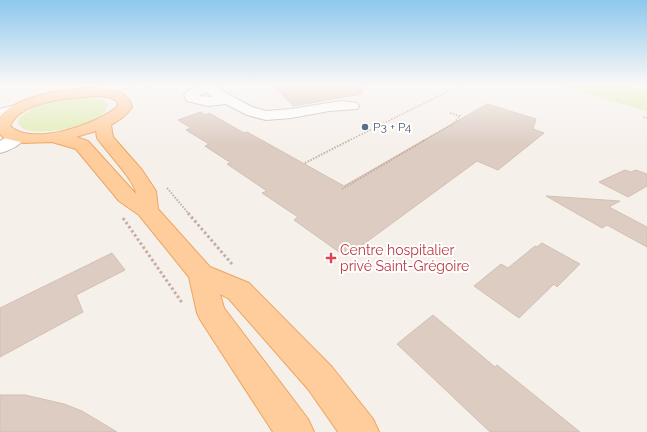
<svg xmlns="http://www.w3.org/2000/svg" width="647" height="432" font-family="Raleway,sans-serif">
<style>
.green{fill:#dfecb2}
.building{fill:#dcccc2;stroke:#d4bfb2}
.lines{fill:none;stroke-linecap:round;stroke-linejoin:round}
.minor-casing{stroke:#c6b9af;stroke-width:2}
.major-casing{stroke:#eca563;stroke-width:2}
.path-far2{stroke:#c5ae9d;stroke-width:1.5;stroke-dasharray:1.5 1.5;stroke-linecap:butt}
.path-far1{stroke:#c5ae9d;stroke-width:2;stroke-dasharray:1.5 1.5;stroke-linecap:butt}
.path{stroke:#c5ae9d;stroke-width:3;stroke-dasharray:2.5 2.5;stroke-linecap:butt}
.minor{fill:#fff;fill-rule:evenodd}
.major{fill:#ffcd9b;fill-rule:evenodd}
.service-dot{fill:#5c6f8a;stroke:#fff;stroke-width:1.5}
.health-dot{fill:#e0444e;stroke:#fff;stroke-width:1.5}
.labels{text-anchor:middle;stroke-width:4;stroke-linejoin:round;paint-order:stroke}
.far-service-label{font-size:12px;fill:#4e5e75;stroke:#fff;text-anchor:start}
.health-label{font-size:14px;fill:#be3a42;stroke:#fff;text-anchor:start}
</style>
<rect width="100%" height="100%" fill="#f6f0eb"/>
<path class="green" d="M 562,85 L 620,85 L 647,91 L 647,111 L 591,95 L 591,94 Z
M 86,97 C 94,98 102,98 108,104 C 106,127 45,135 27,130 C 24,129 21,127 19,125 L 18,120 C 34,101 64,98 86,97 Z"/>
<path class="building" d="M 273,85 L 361,85 L 362,94 L 293,106 Z
M 487,104 L 536,119 L 533,129 L 544,133 L 498,170 L 477,161 L 346,257 L 294,220 L 298,217 L 262,193 L 267,191 L 227,164 L 231,163 L 205,146 L 209,144 L 186,130 L 191,128 L 178,120 L 201,112 L 205,115 L 209,113 L 244,133 L 247,132 L 344,186 Z
M 625,170 L 631,172 L 636,170 L 647,174 L 647,186 L 628,197 L 599,182 Z
M 546,196 L 620,201 L 609,207 L 647,227 L 647,247 L 607,225 L 602,228 Z
M 542,243 L 580,264 L 557,287 L 554,284 L 519,318 L 474,286 L 501,264 L 508,268 L 535,246 L 537,247 Z
M 112,253 L 125,270 L 76,295 L 83,312 L 0,357 L 0,308 Z
M 433,315 L 495,367 L 497,365 L 580,432 L 490,432 L 397,344 Z
M 0,395 L 25,395 L 64,404 L 82,411 L 117,432 L 0,432 Z"/>
<g class="lines">
<g class="minor-casing">
<path id="minor" d="M 107,85 L 129,85 L 128,88 L 95,96 L 90,95 L 88,92 L 90,89 Z
M 202,85 L 215,85 L 224,92 L 252,107 L 266,111 L 291,109 L 341,101 L 357,103 L 359,106 L 357,109 L 329,111 L 291,118 L 266,120 L 247,115 L 226,104 L 208,106 L 187,101 L 184,95 C 189,89 195,87 202,85 ZM 207,92 L 213,97 L 199,96 Z
M 19,104 L 24,105 L 26,108 L 24,111 L 0,117 L 0,109 Z
M 18,132 L 24,134 L 26,137 C 21,145 9,151 0,153 L 0,141 L 12,134 Z"/>
</g>
<g class="major-casing">
<path id="major" d="M 99,88 C 113,89 129,91 132,107 C 127,115 119,120 111,125 L 113,137 L 142,170 L 156,191 L 158,209 L 210,267 L 249,283 L 332,367 L 373,419 L 379,432 L 338,432 L 308,389 L 229,299 L 220,294 L 224,308 L 308,419 L 314,432 L 273,432 L 201,321 L 197,313 L 189,277 L 139,215 L 119,201 L 76,149 L 52,142 L 24,143 L 4,138 L 0,134 L 0,116 C 20,94 70,88 99,88 ZM 95,96 L 109,97 L 117,101 L 118,106 C 98,124 32,147 10,126 C 21,100 70,98 95,96 ZM 96,131 L 97,138 C 105,150 136,182 136,194 L 88,141 L 76,137 Z"/>
</g>
<path class="path-far2" d="M 563,85 L 568,87 L 575,85
M 139,91 L 151,85
M 643,117 L 647,118
M 348,141 L 461,85
M 423,141 L 453,124 L 460,116 L 450,113"/>
<path class="path-far1" d="M 305,163 L 350,140
M 167,188 L 189,214
M 342,189 L 425,140"/>
<path class="path" d="M 188,213 L 232,264
M 123,218 L 183,304"/>
<use href="#minor" class="minor"/>
<use href="#major" class="major"/>
</g>
<linearGradient id="sky" x2="0" y2="1"><stop stop-color="#8dc8ed"/><stop offset="0.58" stop-color="#fbf8f6"/><stop offset="1" stop-color="#fbf8f6" stop-opacity="0"/></linearGradient>
<rect width="647" height="146" fill="url(#sky)"/>
<circle class="service-dot" cx="365" cy="127" r="4"/>
<path class="health-dot" d="M329 252h4v4h4v4h-4v4h-4v-4h-4v-4h4z"/>
<g class="labels">
<g class="far-service-label">
<text x="373" y="131">P3 + P4</text>
</g>
<g class="health-label">
<text x="340" y="255">Centre hospitalier<tspan x="340" dy="16">privé Saint-Grégoire</tspan></text>
</g>
</g>
</svg>
